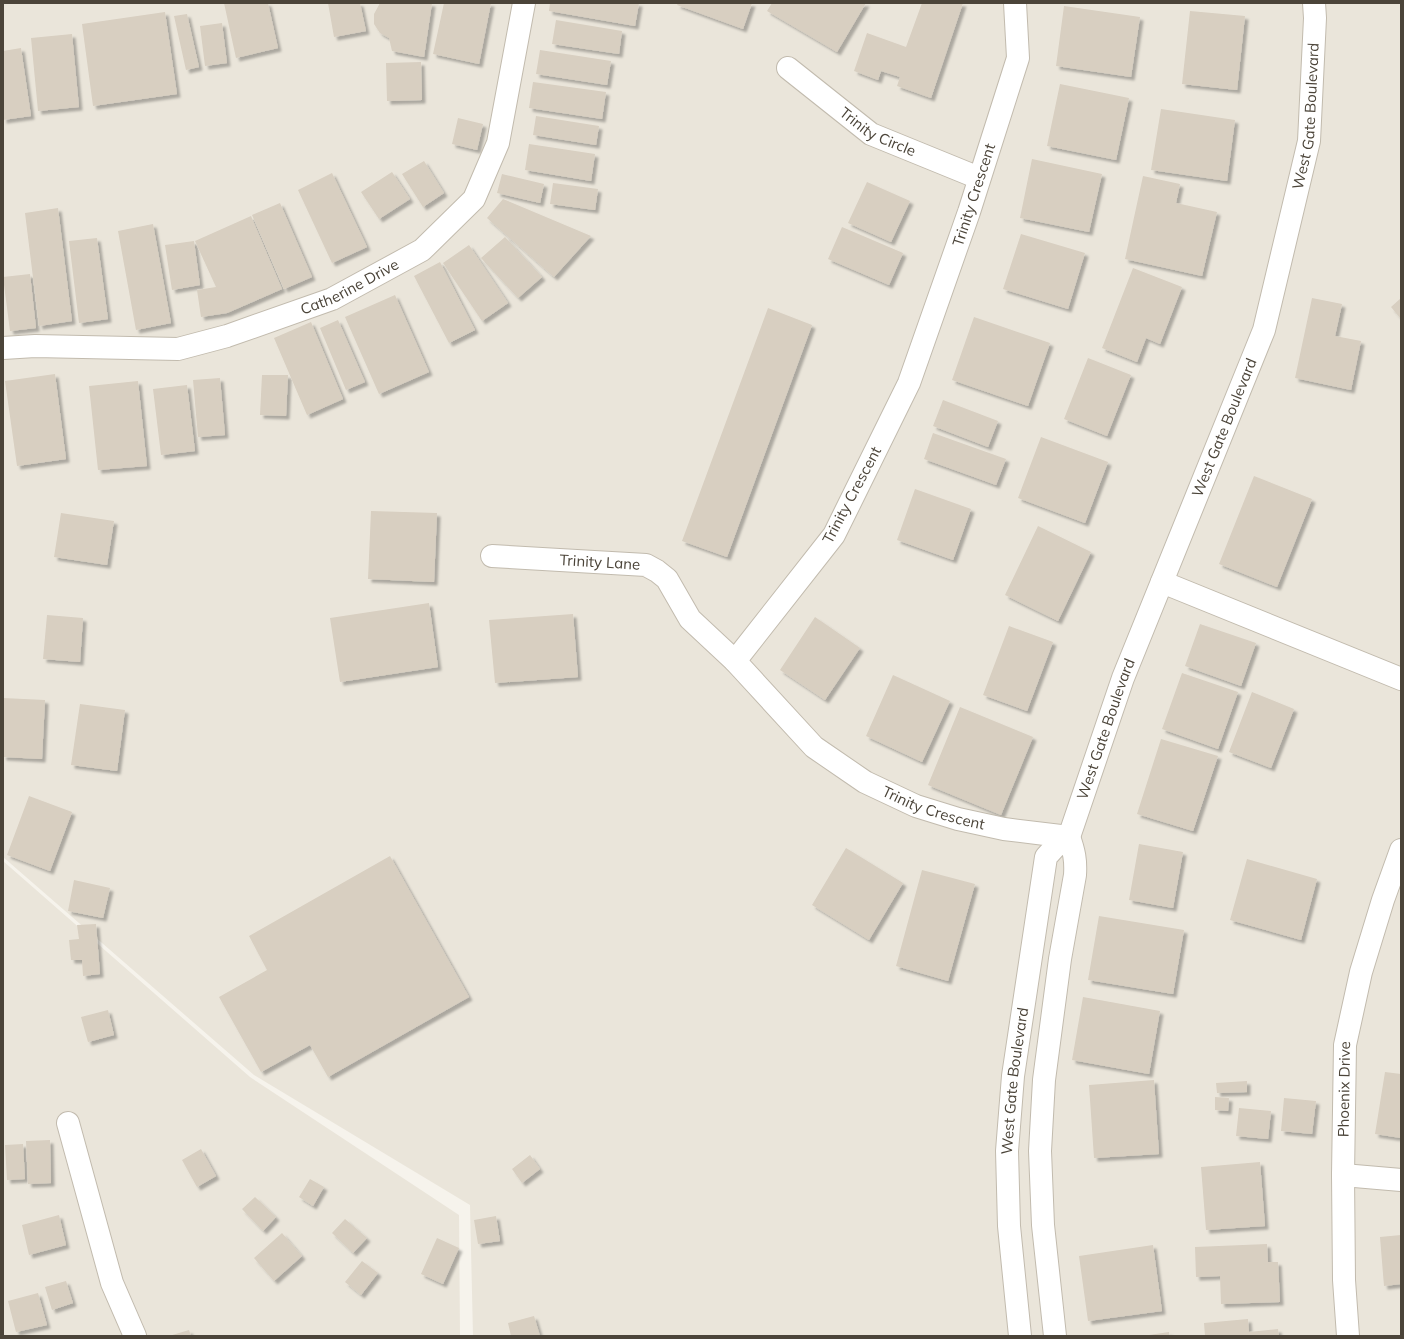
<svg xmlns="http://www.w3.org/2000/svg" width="1404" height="1339" font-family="Mulish,sans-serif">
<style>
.residential{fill:#eae5da}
.building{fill:#d8cfc1;filter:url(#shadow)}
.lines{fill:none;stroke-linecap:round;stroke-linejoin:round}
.minor-casing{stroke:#c2bbae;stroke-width:24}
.minor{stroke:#fff;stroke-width:22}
.labels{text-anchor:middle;stroke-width:3;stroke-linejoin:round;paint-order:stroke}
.street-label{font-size:15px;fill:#4b4439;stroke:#fff}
</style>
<defs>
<filter id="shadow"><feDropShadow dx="3.5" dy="3.5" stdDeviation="1" flood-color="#0004"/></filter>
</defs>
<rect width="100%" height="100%" fill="#f6f3ec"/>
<path class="residential" d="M 3,3 L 1401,3 L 1401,1336 L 473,1336 L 470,1205 L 254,1075 L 3,857 Z
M 3,861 L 250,1077 L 459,1215 L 460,1336 L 3,1336 Z"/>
<path class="building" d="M 224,3 L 268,3 L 278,48 L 236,58 Z
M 328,3 L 360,3 L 366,31 L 334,37 Z
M 380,3 L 432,3 L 424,57 L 392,51 L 389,38 L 380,33 L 374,24 L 374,14 Z
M 444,3 L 491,3 L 479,64 L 433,54 Z
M 550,3 L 639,3 L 635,26 L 549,11 Z
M 678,3 L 752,3 L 743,29 L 677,5 Z
M 772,3 L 866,3 L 837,52 L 767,11 Z
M 922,3 L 963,3 L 931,98 L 897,86 L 900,77 L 881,71 L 878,80 L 854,71 L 867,33 L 906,47 Z
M 1064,6 L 1140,17 L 1131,77 L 1056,66 Z
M 1190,11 L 1245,16 L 1237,90 L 1182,84 Z
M 165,12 L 177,94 L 93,106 L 82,24 Z
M 187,14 L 199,67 L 186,70 L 174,16 Z
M 556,20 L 622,31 L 619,54 L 552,44 Z
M 222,23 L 227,63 L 205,66 L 200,26 Z
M 72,34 L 79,107 L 38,111 L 31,38 Z
M 21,48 L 31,116 L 3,120 L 3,51 Z
M 540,50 L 611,61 L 607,85 L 536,74 Z
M 421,62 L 422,100 L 387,101 L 386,63 Z
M 533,82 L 606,92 L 602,119 L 529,108 Z
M 1060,84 L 1129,98 L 1116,160 L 1047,146 Z
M 1161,109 L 1235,120 L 1227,181 L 1151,170 Z
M 536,116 L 599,126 L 596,145 L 533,135 Z
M 458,118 L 483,124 L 477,150 L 452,144 Z
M 529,144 L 595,154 L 591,181 L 525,170 Z
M 1032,159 L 1102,174 L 1089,232 L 1020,218 Z
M 424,161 L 444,193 L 423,207 L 402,174 Z
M 392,172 L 410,199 L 379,219 L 361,192 Z
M 332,173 L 367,247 L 332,263 L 298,190 Z
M 502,174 L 544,184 L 540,203 L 497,193 Z
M 1143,176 L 1180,184 L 1176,203 L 1217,212 L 1202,276 L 1125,259 Z
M 867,182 L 910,201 L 891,242 L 848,223 Z
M 553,183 L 598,189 L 595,210 L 550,204 Z
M 503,199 L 591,236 L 554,277 L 487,218 Z
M 280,203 L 312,277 L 284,289 L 252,215 Z
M 58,208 L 72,321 L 39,326 L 25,213 Z
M 251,216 L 282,289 L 227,313 L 201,317 L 197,290 L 216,287 L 195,241 Z
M 153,224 L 171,323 L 136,330 L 118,231 Z
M 842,227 L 903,253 L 889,285 L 828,259 Z
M 1021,234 L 1085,253 L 1068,309 L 1003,289 Z
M 505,237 L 542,277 L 518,298 L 481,258 Z
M 97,238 L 108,319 L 79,323 L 69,241 Z
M 194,241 L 200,285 L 172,290 L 165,245 Z
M 469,245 L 508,303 L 482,321 L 443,263 Z
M 440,262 L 475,330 L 449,343 L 414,276 Z
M 1133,268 L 1182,287 L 1160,344 L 1146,338 L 1137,362 L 1102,348 Z
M 30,274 L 36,328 L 10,331 L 3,277 Z
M 395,295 L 429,372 L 379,394 L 345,317 Z
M 1312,298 L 1342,304 L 1335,336 L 1361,341 L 1351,390 L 1295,378 Z
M 1401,298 L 1401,319 L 1391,307 Z
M 768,308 L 812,325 L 727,557 L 682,541 Z
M 974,317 L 1050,343 L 1028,406 L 952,380 Z
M 338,320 L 365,382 L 346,390 L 320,328 Z
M 311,322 L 343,399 L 307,415 L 274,338 Z
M 1088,358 L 1131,375 L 1107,436 L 1064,419 Z
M 55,374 L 66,459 L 17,466 L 5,381 Z
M 262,375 L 288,375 L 286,416 L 260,415 Z
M 220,378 L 225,435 L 198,437 L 193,380 Z
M 138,381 L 147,466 L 98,470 L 89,386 Z
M 187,385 L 195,451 L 161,455 L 153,389 Z
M 943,400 L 998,421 L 988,447 L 933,426 Z
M 933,433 L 1006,459 L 996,485 L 924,459 Z
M 1041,437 L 1108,462 L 1085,523 L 1018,498 Z
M 1254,476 L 1312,499 L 1277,587 L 1219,564 Z
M 915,489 L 971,509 L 953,560 L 897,540 Z
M 371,511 L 437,513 L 434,582 L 368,579 Z
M 61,513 L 114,521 L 107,565 L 54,557 Z
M 1038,526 L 1091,552 L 1058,621 L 1005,595 Z
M 429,603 L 438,667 L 340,682 L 330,618 Z
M 573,614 L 578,677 L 495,683 L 489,620 Z
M 47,615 L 83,618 L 80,662 L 43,659 Z
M 815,617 L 860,648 L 825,700 L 780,670 Z
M 1200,624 L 1256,643 L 1241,686 L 1185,666 Z
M 1009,626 L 1053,642 L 1027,711 L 983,695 Z
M 1182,673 L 1238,692 L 1218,749 L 1162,729 Z
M 893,675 L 950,701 L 922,762 L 866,736 Z
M 1252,692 L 1294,709 L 1271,768 L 1229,752 Z
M 3,698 L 45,700 L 42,759 L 3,757 Z
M 80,704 L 125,710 L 117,771 L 71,765 Z
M 960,707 L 1033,737 L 1001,815 L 928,785 Z
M 1161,739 L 1218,756 L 1193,831 L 1137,814 Z
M 29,796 L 72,812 L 50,871 L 7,855 Z
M 1139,844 L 1183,852 L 1173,908 L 1129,900 Z
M 846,848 L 903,883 L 869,940 L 812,905 Z
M 390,856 L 469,997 L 328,1077 L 310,1045 L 261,1072 L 219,997 L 267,970 L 249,936 Z
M 1247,859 L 1317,879 L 1301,940 L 1230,920 Z
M 922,870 L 975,884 L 948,981 L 896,966 Z
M 74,880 L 110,888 L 103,918 L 68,911 Z
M 1099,916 L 1184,930 L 1173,994 L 1088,980 Z
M 96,924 L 100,974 L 83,976 L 82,960 L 71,960 L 69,940 L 79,939 L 77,925 Z
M 1083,997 L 1160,1011 L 1149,1074 L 1072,1060 Z
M 108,1010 L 114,1035 L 88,1042 L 81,1017 Z
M 1385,1072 L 1401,1074 L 1401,1138 L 1375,1134 Z
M 1154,1080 L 1159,1154 L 1094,1158 L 1089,1085 Z
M 1247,1081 L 1247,1092 L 1217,1093 L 1216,1083 Z
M 1215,1097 L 1229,1098 L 1228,1111 L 1215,1110 Z
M 1284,1098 L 1316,1101 L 1312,1134 L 1281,1131 Z
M 1239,1108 L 1271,1111 L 1268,1139 L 1236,1136 Z
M 50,1140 L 51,1183 L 28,1184 L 26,1141 Z
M 23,1144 L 25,1179 L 7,1180 L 5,1145 Z
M 201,1149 L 216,1176 L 197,1187 L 182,1160 Z
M 530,1155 L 540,1169 L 522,1183 L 512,1169 Z
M 1260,1162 L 1265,1226 L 1206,1230 L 1201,1167 Z
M 310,1179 L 324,1187 L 313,1206 L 299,1197 Z
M 255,1197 L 276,1217 L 263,1231 L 242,1209 Z
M 59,1215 L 66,1245 L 29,1255 L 22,1225 Z
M 496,1216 L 500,1241 L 478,1244 L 474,1220 Z
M 345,1219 L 367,1238 L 353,1253 L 332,1233 Z
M 282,1233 L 302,1256 L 274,1281 L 254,1258 Z
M 1401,1235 L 1401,1284 L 1384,1286 L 1380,1237 Z
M 437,1238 L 459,1248 L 443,1284 L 421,1274 Z
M 1267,1244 L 1268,1262 L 1278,1262 L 1280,1302 L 1221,1304 L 1220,1276 L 1196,1277 L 1195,1247 Z
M 1153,1245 L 1162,1311 L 1088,1321 L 1079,1256 Z
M 362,1261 L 378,1273 L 361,1295 L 345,1282 Z
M 66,1281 L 73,1303 L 52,1310 L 45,1287 Z
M 38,1293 L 47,1325 L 16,1332 L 8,1301 Z
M 534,1316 L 540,1336 L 511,1336 L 508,1323 Z
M 1248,1319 L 1249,1332 L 1278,1329 L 1279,1336 L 1205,1336 L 1204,1323 Z
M 189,1330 L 191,1336 L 169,1336 Z
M 1169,1332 L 1169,1336 L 1149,1336 L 1149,1335 Z"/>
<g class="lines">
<g class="minor-casing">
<g id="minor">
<path id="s1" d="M 1015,3 L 1018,58 L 969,212 L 909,383 L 834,535 L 735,661 L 814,747 L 865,782 L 916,806 L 958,819 L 1004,829 L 1069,837"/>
<path id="s2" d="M 788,68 L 871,134 L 979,178"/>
<path id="s3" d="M 3,348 L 35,346 L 178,349 L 227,336 L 332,299 L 422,250 L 474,199 L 498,143 L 524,3"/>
<path id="s4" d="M 492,556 L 646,565 L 657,571 L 667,579 L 690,619 L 735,661"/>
<path d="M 1162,582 L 1401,679"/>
<path d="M 68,1123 L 112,1283 L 135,1336"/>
<path d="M 1343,1175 L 1401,1180"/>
<path id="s5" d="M 1020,1336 L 1009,1226 L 1007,1151 L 1013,1076 L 1046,857 L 1055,847 L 1069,837 L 1123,678 L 1264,330 L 1309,141 L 1315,18 L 1314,3"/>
<path d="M 1055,1336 L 1043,1225 L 1040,1151 L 1044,1080 L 1060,959 L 1075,875 C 1076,860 1074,851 1069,837"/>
<path id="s6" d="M 1348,1336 L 1344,1280 L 1343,1175 L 1345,1045 L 1361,972 L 1383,900 L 1401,850"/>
</g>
</g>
<use href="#minor" class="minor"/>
</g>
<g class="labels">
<g class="street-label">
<text dy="5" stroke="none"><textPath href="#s5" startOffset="1275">West Gate Boulevard</textPath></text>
<text dy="5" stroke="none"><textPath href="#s2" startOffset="111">Trinity Circle</textPath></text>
<text transform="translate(974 195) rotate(-72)" y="5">Trinity Crescent</text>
<text dy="5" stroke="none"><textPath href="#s3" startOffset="358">Catherine Drive</textPath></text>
<text dy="5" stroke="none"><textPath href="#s5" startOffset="951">West Gate Boulevard</textPath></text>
<text transform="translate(852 495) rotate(-62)" y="5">Trinity Crescent</text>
<text dy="5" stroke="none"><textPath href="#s4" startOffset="108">Trinity Lane</textPath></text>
<text dy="5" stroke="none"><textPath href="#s5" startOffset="627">West Gate Boulevard</textPath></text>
<text dy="5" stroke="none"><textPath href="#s1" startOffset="980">Trinity Crescent</textPath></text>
<text dy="5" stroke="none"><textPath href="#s5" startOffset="256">West Gate Boulevard</textPath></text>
<text dy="5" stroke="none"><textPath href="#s6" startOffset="247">Phoenix Drive</textPath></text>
</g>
</g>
<rect width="1404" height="1339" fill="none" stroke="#4b4439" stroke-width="8"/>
</svg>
